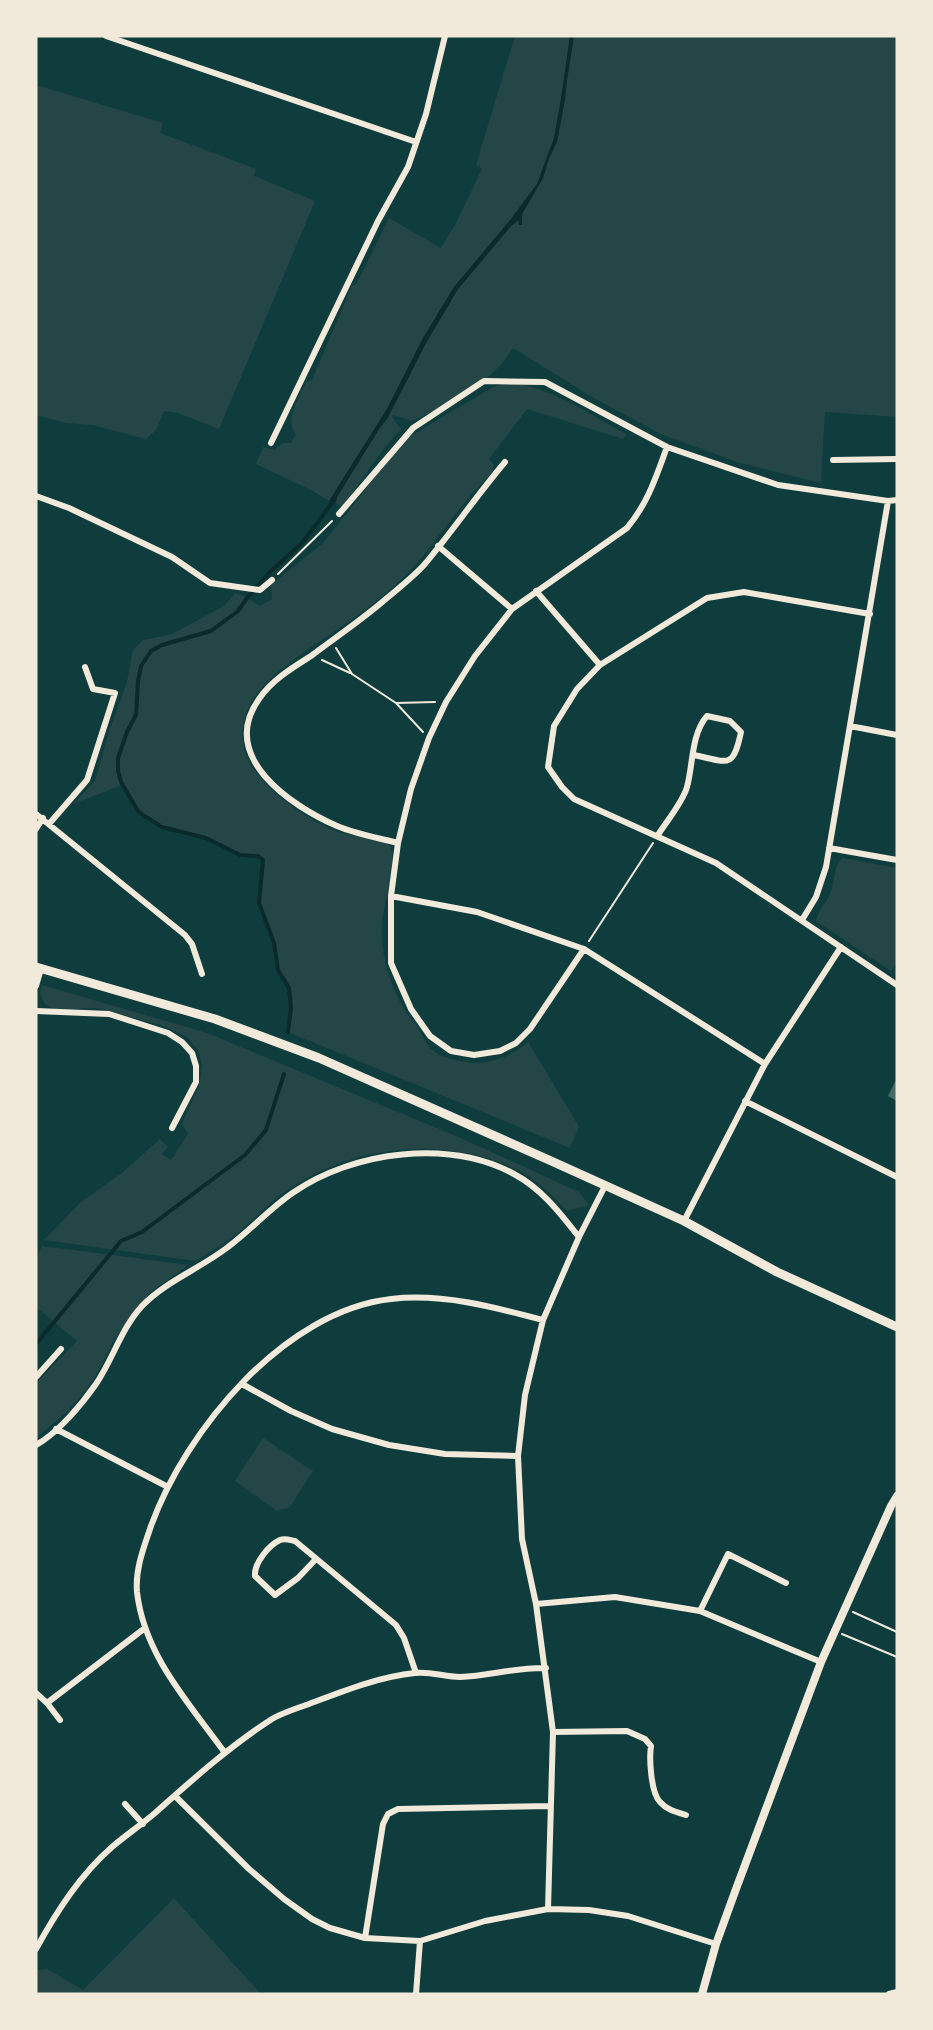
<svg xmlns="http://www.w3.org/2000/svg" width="933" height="2030" font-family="'Roboto Serif',serif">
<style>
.green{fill:#244646}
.water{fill:#0a2a2b}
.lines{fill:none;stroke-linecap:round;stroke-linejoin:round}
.stream{stroke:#0a2a2b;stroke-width:4}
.building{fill:#486865}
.path{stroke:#f1e9da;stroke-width:2}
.minor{stroke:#f1e9da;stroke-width:6}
.tertiary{stroke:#f1e9da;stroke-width:8}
.secondary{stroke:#f1e9da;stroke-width:9}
</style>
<rect width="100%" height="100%" fill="#0f3d3e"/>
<path class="green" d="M 515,36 L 570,36 L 561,99 L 554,139 L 537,184 L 511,219 L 454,287 L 423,338 L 387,409 L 329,501 L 313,491 L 256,464 L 263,447 L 275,450 C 280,444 284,442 291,443 L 296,434 C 283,420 300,397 306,382 L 312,380 L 352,286 L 357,283 L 389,218 L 441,248 L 456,223 L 482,169 L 476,165 Z
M 574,36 L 897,36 L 897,417 L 825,412 L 821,483 L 737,462 L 661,434 L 592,397 L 513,348 C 492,383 449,405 412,421 L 393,415 L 392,417 L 401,429 C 378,452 362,482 342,507 L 334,502 L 379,429 L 387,419 L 426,343 L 458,289 L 511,226 L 519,220 L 522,225 L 522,214 L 543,178 L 549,158 L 557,142 L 565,99 L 567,80 Z
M 36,85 L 163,123 L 160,133 L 256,169 L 254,176 L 315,201 L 219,429 L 178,413 L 164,411 L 156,430 L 146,439 L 92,425 L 66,423 L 36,415 Z
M 509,382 C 552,388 589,414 626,434 L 623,439 L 527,409 L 489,459 L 494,465 L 492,472 C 477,489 461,506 448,524 C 437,537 428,551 417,563 C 384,601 340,627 300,655 C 282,668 255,689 247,711 C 242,724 241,741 246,755 C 257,786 311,824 342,833 C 354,836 383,838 390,846 C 398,856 383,908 382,922 C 380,952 389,983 404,1009 C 409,1017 415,1023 420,1031 C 424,1039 428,1048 436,1053 C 444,1058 456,1060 466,1062 C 487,1066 513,1056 528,1042 L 579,1127 L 570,1148 L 288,1032 L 291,1008 L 289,988 L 278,970 L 274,943 L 259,903 L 263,860 L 258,856 L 240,855 L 206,838 L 162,827 L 138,811 L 122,785 L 73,804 L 95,781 L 110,729 L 127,682 L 133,650 L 143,640 L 172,634 L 224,606 L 235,593 L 247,598 L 260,606 L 272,599 L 271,585 L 322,544 L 363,493 L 397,444 L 493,387 Z
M 843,858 L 897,868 L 897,962 L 891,971 L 816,921 C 818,910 826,904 830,894 C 836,882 832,867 843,858 Z
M 42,985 L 207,1033 L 463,1139 L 579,1192 L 589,1205 L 567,1211 C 552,1195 537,1180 518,1170 C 445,1135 351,1145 286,1191 C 267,1204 252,1222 234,1236 C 222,1245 208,1253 196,1261 L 44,1240 L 81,1202 L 122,1173 L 160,1139 L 168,1147 L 162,1154 L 171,1160 L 188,1134 L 182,1124 L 200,1083 L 202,1065 L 198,1050 L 187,1037 L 161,1025 L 97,1008 L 56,1010 L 45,1004 L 40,994 Z
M 42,1246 L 189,1265 L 150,1292 L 114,1339 L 99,1370 L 86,1390 L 68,1411 L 36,1438 L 36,1383 L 77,1341 L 36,1307 L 36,1258 Z
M 263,1438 L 313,1471 L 290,1507 L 277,1511 L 235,1481 Z
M 174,1898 L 261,1994 L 36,1994 L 36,1973 L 38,1970 L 47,1969 L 83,1990 Z"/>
<path class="water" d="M 570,36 L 574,36 L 567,80 L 565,99 L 557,142 L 549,158 L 543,178 L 522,214 L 522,225 L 519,225 L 518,220 L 511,226 L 458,289 L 426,343 L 387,419 L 379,429 L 334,502 L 329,501 L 387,409 L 423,338 L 454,287 L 511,219 L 537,184 L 554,138 L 561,99 Z"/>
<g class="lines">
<path class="stream" d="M 288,1032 L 291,1008 L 289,988 L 278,970 L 274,943 L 259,903 L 263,860 L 258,856 L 240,855 L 206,838 L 162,827 L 143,815 L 138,811 L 121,782 L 118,771 L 118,758 L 127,732 L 136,715 L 138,681 L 141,666 L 151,651 L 162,645 L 211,631 L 238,611 L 247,598 L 270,572 L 303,542 L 335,499
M 36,1344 L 121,1241 L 142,1232 L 245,1155 L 266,1130 L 284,1074"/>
</g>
<path class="building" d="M 897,1078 L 897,1101 L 888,1096 Z"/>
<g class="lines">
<path class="path" d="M 278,574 L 332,521
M 336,648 L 352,674 L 396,703 L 423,732
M 322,660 L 350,673
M 396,703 L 435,702
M 589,941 L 653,843
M 853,1612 L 897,1632
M 842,1634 L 897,1657"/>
<path class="minor" d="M 106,36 L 416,142
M 271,443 L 378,221 L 408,167 L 426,114 L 445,36
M 833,460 L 897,459
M 36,496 L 69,508 L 172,557 L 210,583 L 260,590 L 272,580
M 339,514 L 413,428 L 484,381 L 545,382 L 667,447 L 778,485 L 888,501 L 897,500
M 438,546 L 512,609
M 536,591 L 600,665
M 870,614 L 744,592 L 707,598 L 600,665 L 577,689 L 554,726 L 548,767 L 562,787 L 574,799 L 716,863 L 897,985
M 850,726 L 897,735
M 36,814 L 185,935 L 192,944 L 202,974
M 49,824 L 87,780 L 115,693 L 93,689 L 85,667
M 36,829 L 43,818
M 658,835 C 666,822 683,802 687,787 C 693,766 691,734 707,716 L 730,721 L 741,732 C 733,770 728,762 694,755
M 398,843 C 378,838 356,834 337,826 C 291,806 218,757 259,699 C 272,680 292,668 311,656 C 336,637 363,619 387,598 C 399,588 413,577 424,565 C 452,532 477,495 505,462
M 829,848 L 897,860
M 391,896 L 477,912 L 584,949 L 765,1064
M 802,920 L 816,897 L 826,867 L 888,501
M 584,949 L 530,1029 L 516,1043 L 500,1051 L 474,1055 L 451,1051 L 430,1036 L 411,1009 L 391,963 L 391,896 L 398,843 L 411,789 L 429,738 L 446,702 L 475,656 L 512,609 L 627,528 C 648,503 656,477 667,447
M 36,986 L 41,969
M 36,1011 L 109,1014 L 168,1033 L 182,1042 L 192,1053 L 196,1066 L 196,1082 L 172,1128
M 745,1101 L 897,1177
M 684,1221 L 765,1064 L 841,947
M 36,1377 L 61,1349
M 242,1384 L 291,1411 L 332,1429 L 389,1445 L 445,1454 L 518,1456
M 56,1429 L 168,1487
M 36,1445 C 58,1433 82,1404 96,1384 C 113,1359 121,1329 142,1306 C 166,1281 201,1268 228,1247 C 251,1230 270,1208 294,1192 C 354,1151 449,1139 514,1174 C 542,1189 560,1213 579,1237
M 316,1559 L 298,1578 L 275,1595 L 255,1576 C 254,1563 269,1545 280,1540 C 285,1538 290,1540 295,1541 L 396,1625 L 404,1638 L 416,1673
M 536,1604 L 615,1597 L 700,1611 L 821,1662
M 700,1611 L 728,1554 L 786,1583
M 36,1693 L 47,1703
M 60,1720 L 47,1703 L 145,1628
M 553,1732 L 627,1731 L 645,1739 L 651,1746 C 649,1759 651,1793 660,1802 C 667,1810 676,1812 686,1815
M 225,1753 C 189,1703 144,1655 137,1592 C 135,1569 144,1547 151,1526 C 186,1430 284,1311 391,1299 C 442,1293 494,1307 543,1320
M 175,1796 L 249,1869 L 284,1899 L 312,1919 L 330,1928 L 365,1938 L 420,1941 L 485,1921 L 548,1909 L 589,1910 L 628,1916 L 716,1944
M 125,1804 L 143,1824
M 548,1909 L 553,1732 L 536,1604 L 522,1539 L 518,1456 L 525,1395 L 543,1320 L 579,1237 L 605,1186
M 365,1938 L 383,1824 L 388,1814 L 398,1809 L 550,1806
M 36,1949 C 57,1911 80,1875 112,1847 C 126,1835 141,1825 155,1813 C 192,1780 230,1746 272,1719 C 282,1713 295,1709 306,1705 C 341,1692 377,1677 415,1673 C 430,1671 445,1677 460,1677 C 489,1676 517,1667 546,1668
M 416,1994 L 420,1941
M 889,1994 L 897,1992"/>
<path class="tertiary" d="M 702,1994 L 716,1944 L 736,1889 L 821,1662 L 891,1506 L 897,1496"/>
<path class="secondary" d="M 36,967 L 215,1019 L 319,1058 L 549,1160 L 684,1221 L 777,1272 L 897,1327"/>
</g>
<rect width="933" height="2030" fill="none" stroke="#f1e9da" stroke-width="75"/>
</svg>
